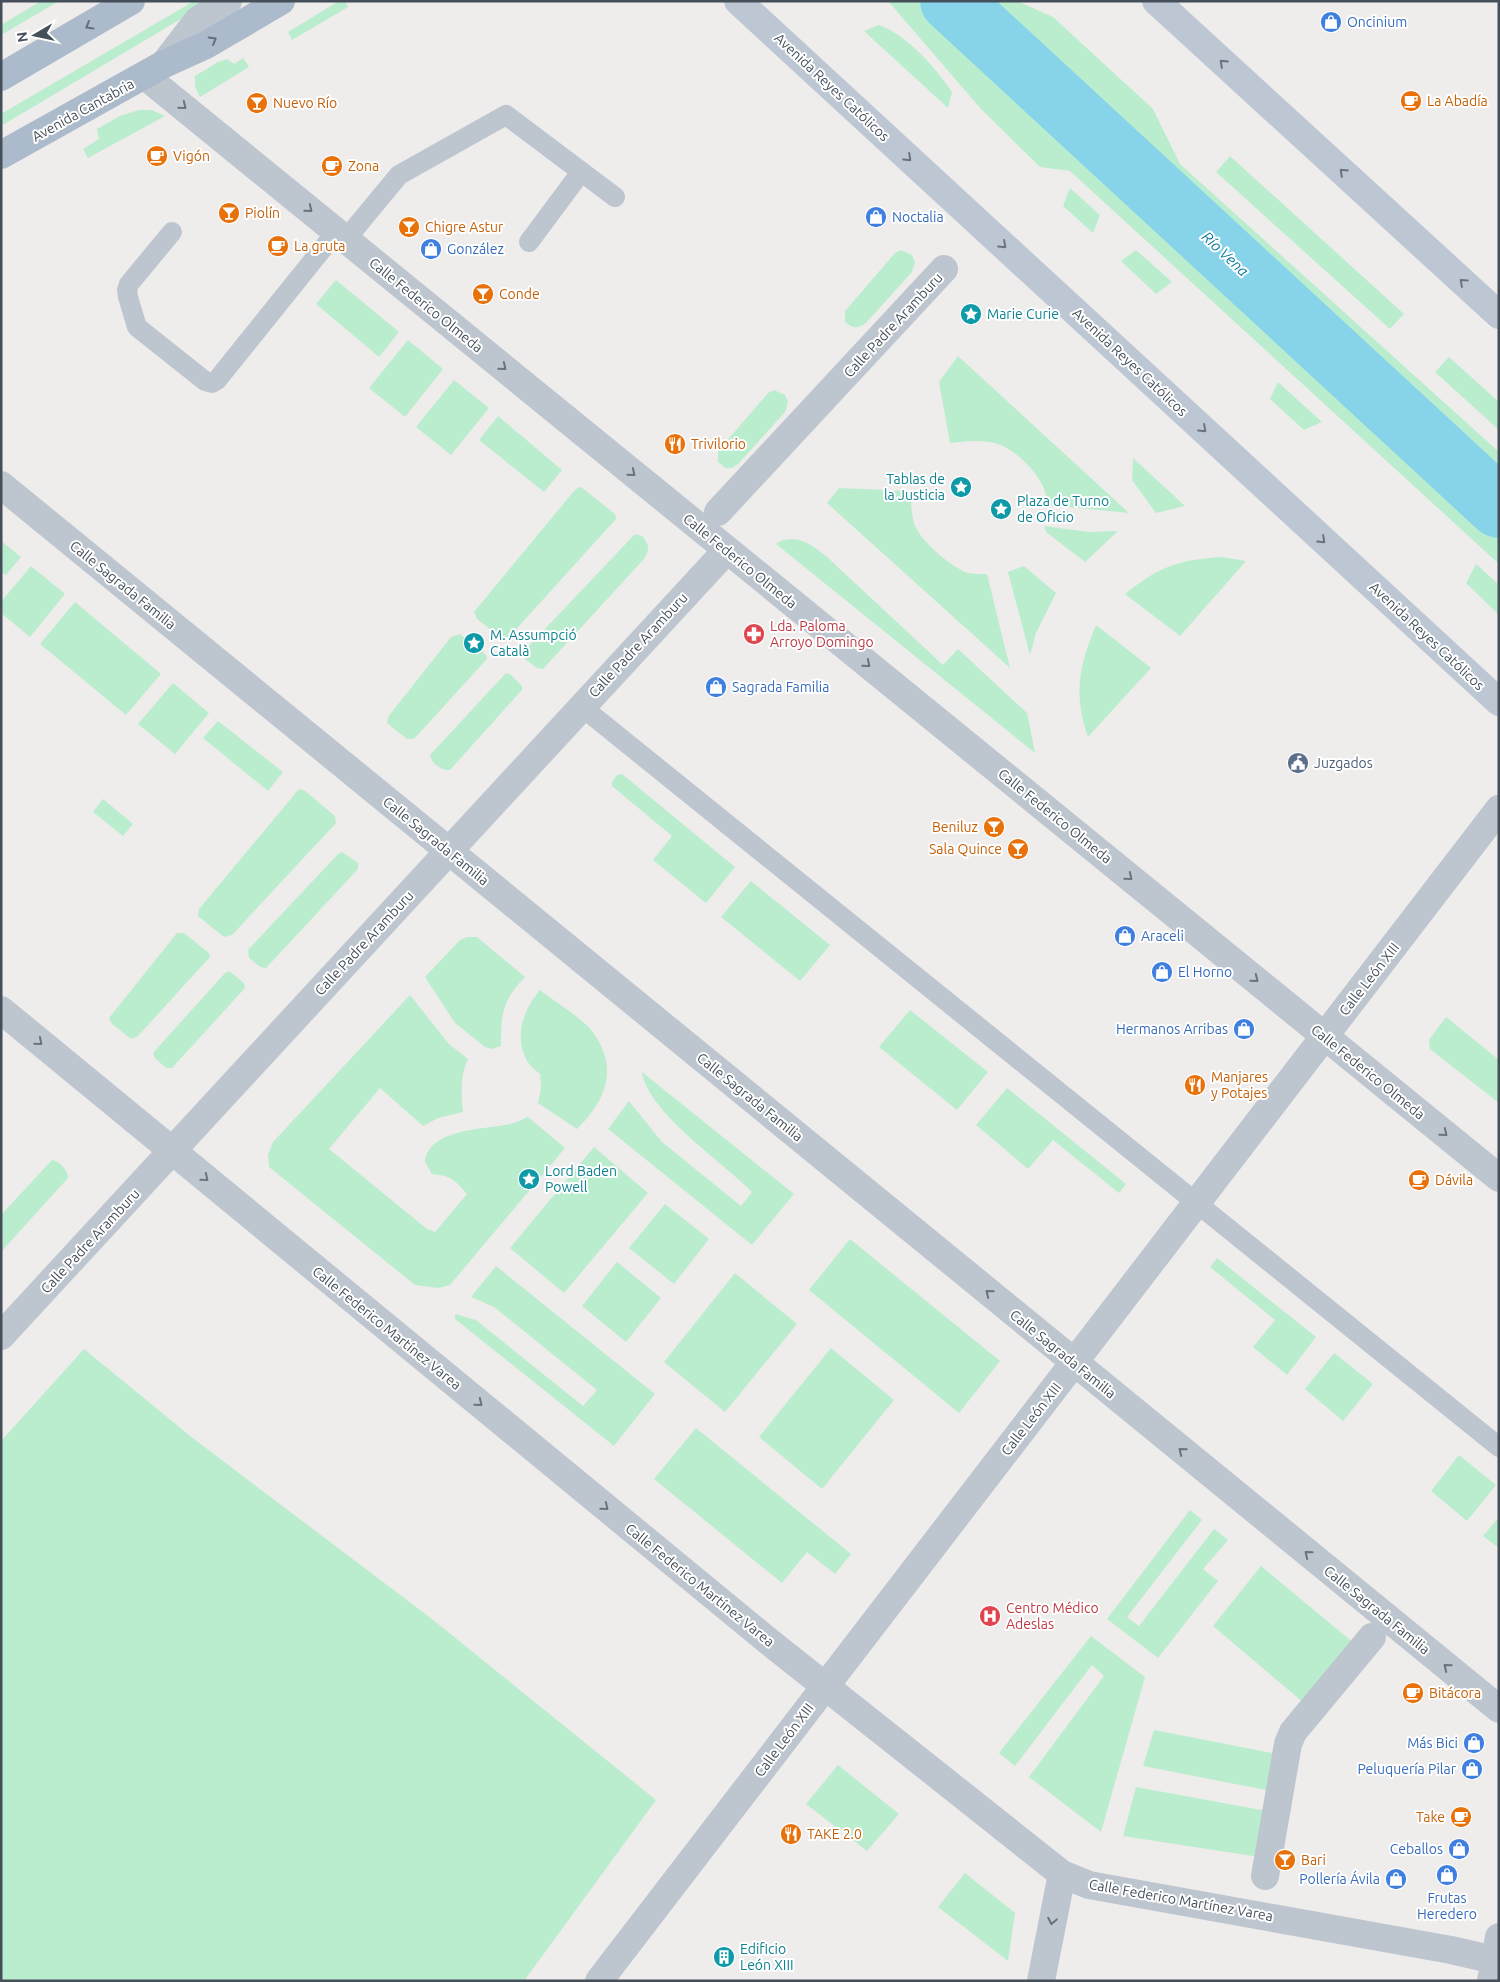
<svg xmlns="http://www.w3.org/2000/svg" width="1500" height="1982" font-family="Ubuntu,sans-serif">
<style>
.green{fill:#baedce}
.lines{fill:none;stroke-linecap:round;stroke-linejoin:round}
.river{stroke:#87d4ea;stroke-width:62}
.lane{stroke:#bdc6cf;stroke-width:20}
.street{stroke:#bdc6cf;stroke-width:28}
.secondary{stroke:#bdc7d3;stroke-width:28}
.primary{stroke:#acbbcb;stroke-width:28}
.oneway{stroke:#646f7b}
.oneway2{stroke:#69737e}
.oneway3{stroke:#69737c}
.labels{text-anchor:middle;stroke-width:4;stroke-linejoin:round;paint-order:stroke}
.shop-label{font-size:14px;fill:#366cbe;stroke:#fff;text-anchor:start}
.street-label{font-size:14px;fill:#454f59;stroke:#fff}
.food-label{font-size:14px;fill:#c56008;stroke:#fff;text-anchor:start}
.culture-label{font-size:14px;fill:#0d838f;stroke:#fff;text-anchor:start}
.health-label{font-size:14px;fill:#be3a42;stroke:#fff;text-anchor:start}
.service-label{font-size:14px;fill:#4e5e75;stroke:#fff;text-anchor:start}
.water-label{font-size:15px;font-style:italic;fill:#0e7c9c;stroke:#fff}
</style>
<rect width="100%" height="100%" fill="#efecec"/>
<path class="green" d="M 41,1 L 59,1 L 1,35 L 1,25 Z
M 194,1 L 211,1 L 1,126 L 1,114 Z
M 339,1 L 345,1 L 348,7 L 292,40 L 288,32 Z
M 888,1 L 1017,1 L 1053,17 L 1153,109 L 1180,164 L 1499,452 L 1499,564 L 1070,171 L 1040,167 L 981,109 Z
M 879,25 C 907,35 936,68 952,92 L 948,108 L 864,31 Z
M 243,58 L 249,67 L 200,97 L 195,86 L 195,76 L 218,62 L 227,59 L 234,64 Z
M 139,110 L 152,110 L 165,116 L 88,158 L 83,149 L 99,139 L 97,129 L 120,116 Z
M 1230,156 L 1404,314 L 1390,329 L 1216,172 Z
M 1070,188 L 1100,215 L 1093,233 L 1063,206 Z
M 901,250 L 912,255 L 915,262 L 912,272 L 866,323 C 857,329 853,329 845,322 L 845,311 L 895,253 Z
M 1136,250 L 1172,282 L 1156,294 L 1121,261 Z
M 336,280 L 399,332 L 379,357 L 316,304 Z
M 408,340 L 443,369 L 405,417 L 369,388 Z
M 958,356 L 1129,513 L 1048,505 C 1047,500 1046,494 1044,489 C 1039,474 1016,451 1001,445 C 985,439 966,441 950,443 L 939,382 Z
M 1449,357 L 1499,402 L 1499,430 L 1435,372 Z
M 454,380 L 489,408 L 451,455 L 416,427 Z
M 1278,382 L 1322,422 L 1304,430 L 1270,399 Z
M 774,390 L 785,395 L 788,402 L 785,412 L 739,463 L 732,468 L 725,468 L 718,462 L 718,451 L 768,393 Z
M 498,416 L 562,470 L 544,492 L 479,440 Z
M 1133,458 L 1185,506 L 1156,513 L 1132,480 Z
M 581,487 L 615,514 L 616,519 L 509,637 L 503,638 L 499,636 L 477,619 L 474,612 L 574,491 L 577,488 Z
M 839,488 L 911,491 C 911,502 911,515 915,526 C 922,542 951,567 968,573 C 973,574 981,574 987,574 L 1010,668 L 827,503 Z
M 1044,526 L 1089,532 L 1118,531 L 1085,562 L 1046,532 Z
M 635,534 L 642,536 C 650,545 650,551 643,560 L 543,669 L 537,668 L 525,659 L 525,650 Z
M 793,539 C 807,540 815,548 826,556 L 943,665 L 958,649 L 1027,713 L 1035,753 L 776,544 L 783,540 Z
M 1,541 L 21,557 L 6,575 L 1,572 Z
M 1222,557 L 1246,561 L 1180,636 L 1125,594 C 1160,566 1178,560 1222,557 Z
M 1476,564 L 1499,585 L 1499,615 L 1466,583 Z
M 31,566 L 65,594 L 30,637 L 1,613 L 1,602 Z
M 1024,566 L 1056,593 L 1036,633 L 1030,655 L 1008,572 Z
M 75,602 L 161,674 L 126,715 L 40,644 Z
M 1096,625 L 1151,668 L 1088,737 C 1073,694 1079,666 1096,625 Z
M 460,634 L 486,655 L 487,659 L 414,739 L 407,739 L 387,723 L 388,717 L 451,637 Z
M 506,673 L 511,675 L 522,686 L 522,690 L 450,770 C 442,771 431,763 430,755 Z
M 173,683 L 209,713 L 175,754 L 138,724 Z
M 218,721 L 283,772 L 268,791 L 203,738 Z
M 622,774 L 735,867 L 706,903 L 653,860 L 672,836 L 612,786 L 612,782 L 617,775 Z
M 299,789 L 304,790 L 335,816 L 336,823 L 232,935 L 224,937 L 198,916 L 199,909 Z
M 103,799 L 133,824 L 123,836 L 93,812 Z
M 342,852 L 358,863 L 358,869 L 266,968 L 260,967 L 249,958 L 248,950 L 338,854 Z
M 751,881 L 830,945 L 800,981 L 721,917 Z
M 177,933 L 184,933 L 209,953 L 210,957 L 137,1037 L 131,1039 L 112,1024 L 109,1018 Z
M 467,937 L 477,937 L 525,977 C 502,1001 501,1014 501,1046 L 493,1049 L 485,1047 L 455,1023 L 425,977 L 460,940 Z
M 229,971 L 244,983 L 245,988 L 172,1068 L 166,1068 L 155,1058 L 153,1053 L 225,973 Z
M 540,990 C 553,1000 584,1020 592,1031 C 619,1067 607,1100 577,1129 L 538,1103 L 541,1088 L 540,1074 C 535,1070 529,1065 526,1059 C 514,1035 524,1009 540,990 Z
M 410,995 L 449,1044 L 468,1059 C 460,1077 461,1092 463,1112 L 438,1118 L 423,1126 L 380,1088 L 329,1149 L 427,1229 L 435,1232 L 467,1194 C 454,1179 451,1176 432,1174 L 425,1162 C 429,1128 483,1130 510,1124 C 516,1123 522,1119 528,1117 L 565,1148 L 450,1285 L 438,1288 L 415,1285 L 269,1167 L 268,1155 L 273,1142 Z
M 910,1010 L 988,1072 L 957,1110 L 879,1047 Z
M 1446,1017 L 1499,1060 L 1499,1103 L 1430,1049 L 1429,1040 Z
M 642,1072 L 794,1194 L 752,1245 L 608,1129 L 629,1101 L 662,1142 L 741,1206 L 752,1192 C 724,1163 648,1113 642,1072 Z
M 1007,1088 L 1126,1184 L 1119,1193 L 1053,1140 L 1028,1169 L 976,1125 Z
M 594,1147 L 648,1193 L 564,1293 L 510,1248 Z
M 52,1160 C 60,1161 68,1171 68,1178 L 1,1252 L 1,1215 Z
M 665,1204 L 709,1239 L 674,1284 L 629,1248 Z
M 850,1239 L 1000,1361 L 959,1413 L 809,1290 Z
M 1217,1258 L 1316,1337 L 1287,1375 L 1253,1347 L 1275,1320 L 1210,1267 Z
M 617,1262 L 661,1298 L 626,1342 L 582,1306 Z
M 496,1266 L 655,1394 L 614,1446 L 455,1319 L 455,1314 L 476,1320 L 583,1406 L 597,1390 L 494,1307 L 471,1297 Z
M 735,1273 L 797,1324 L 725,1412 L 664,1362 Z
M 831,1348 L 894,1400 L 822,1489 L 759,1437 Z
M 84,1349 L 194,1439 L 432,1619 L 656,1800 L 524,1981 L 1,1981 L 1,1441 Z
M 1334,1353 L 1373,1384 L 1343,1421 L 1305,1389 Z
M 696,1428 L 851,1554 L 835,1574 L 807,1552 L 782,1583 L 654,1479 Z
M 1459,1455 L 1496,1485 L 1467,1521 L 1431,1491 Z
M 1190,1510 L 1202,1520 L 1127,1617 L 1139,1626 L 1214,1529 L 1228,1540 L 1203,1569 L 1218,1581 L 1158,1658 L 1107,1619 Z
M 1499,1517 L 1499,1548 L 1483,1536 Z
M 1261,1566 L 1355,1644 L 1304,1703 L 1213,1626 Z
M 1091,1636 L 1145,1677 L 1101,1832 L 1029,1777 L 1104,1676 L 1092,1665 L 1015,1766 L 999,1753 Z
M 1154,1730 L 1277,1754 L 1271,1791 L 1143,1766 Z
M 838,1765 L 899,1814 L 867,1851 L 806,1804 Z
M 1136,1787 L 1267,1811 L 1259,1857 L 1123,1836 Z
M 965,1873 L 1015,1913 L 1008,1961 L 938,1907 Z"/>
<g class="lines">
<path class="river" d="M 951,1 L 1499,507"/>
<path class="lane" d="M 172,232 L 129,284 L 127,290 L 128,297 L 137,327 L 205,381 L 212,383 L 217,380 L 336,232
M 346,239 L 399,175 L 506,115 L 615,197
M 529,242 L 581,172
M 582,707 L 1499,1447"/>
<path class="street" d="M 164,64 L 198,20 L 228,1
M 145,76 L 1499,1178
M 1,485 L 1499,1709
M 718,512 L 944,269
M 1,1010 L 767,1640 L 1062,1874 L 1089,1885 L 1451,1950 L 1499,1961
M 1,1336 L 727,550
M 1265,1876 L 1288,1744 L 1293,1732 L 1372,1637
M 599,1981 L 1499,809
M 1041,1981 L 1062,1874
M 1491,1981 L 1499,1937"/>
<path class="secondary" d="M 738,1 L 1499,702
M 1156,1 L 1499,315"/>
<path class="primary" d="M 1,77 L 131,1
M 1,155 L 164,64 L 206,45 L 281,1"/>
</g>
<defs><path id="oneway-chevron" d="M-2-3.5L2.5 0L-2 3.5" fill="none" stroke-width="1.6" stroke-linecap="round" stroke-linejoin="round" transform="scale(1.25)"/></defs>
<g class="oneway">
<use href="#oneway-chevron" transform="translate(89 26) rotate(150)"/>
<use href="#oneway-chevron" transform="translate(213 40) rotate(-30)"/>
</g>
<g class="oneway2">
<use href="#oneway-chevron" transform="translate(1223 63) rotate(-137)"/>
<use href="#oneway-chevron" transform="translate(908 158) rotate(43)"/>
<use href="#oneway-chevron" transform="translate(1343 172) rotate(-137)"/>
<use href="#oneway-chevron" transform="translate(1003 245) rotate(43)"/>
<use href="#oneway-chevron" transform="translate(1463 282) rotate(-138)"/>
<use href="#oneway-chevron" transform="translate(1203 429) rotate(43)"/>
<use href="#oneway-chevron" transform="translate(1322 540) rotate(43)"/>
</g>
<g class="oneway3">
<use href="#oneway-chevron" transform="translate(183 106) rotate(39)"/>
<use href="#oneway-chevron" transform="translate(309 209) rotate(39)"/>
<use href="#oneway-chevron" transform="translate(503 367) rotate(39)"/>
<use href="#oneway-chevron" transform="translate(632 473) rotate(39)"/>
<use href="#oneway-chevron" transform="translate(867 664) rotate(39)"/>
<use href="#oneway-chevron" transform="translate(1129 877) rotate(39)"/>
<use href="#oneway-chevron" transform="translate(1255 979) rotate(39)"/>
<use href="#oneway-chevron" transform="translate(39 1042) rotate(40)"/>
<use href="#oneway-chevron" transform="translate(1444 1133) rotate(39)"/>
<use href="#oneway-chevron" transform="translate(205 1178) rotate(39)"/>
<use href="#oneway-chevron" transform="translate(989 1293) rotate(-141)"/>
<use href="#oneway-chevron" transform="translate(479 1403) rotate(39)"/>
<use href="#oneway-chevron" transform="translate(1182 1451) rotate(-141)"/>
<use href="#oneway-chevron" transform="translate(605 1507) rotate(39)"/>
<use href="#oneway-chevron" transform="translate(1308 1554) rotate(-141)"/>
<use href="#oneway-chevron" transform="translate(1447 1667) rotate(-141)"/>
<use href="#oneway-chevron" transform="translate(1052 1921) rotate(101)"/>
</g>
<defs>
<g id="shop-disc" transform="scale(1.125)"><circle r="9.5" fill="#3f7fe0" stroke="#fff"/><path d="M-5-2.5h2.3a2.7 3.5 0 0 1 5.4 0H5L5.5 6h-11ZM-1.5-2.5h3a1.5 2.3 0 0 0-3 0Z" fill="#fff"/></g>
<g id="cafe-disc" transform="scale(1.125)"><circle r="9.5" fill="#e8710a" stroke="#fff"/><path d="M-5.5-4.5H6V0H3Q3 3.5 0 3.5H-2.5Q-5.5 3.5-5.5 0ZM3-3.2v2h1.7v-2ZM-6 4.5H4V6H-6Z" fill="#fff"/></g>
<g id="bar-disc" transform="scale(1.125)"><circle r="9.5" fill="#e8710a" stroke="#fff"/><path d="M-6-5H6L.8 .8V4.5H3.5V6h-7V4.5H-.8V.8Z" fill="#fff"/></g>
<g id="sight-disc" transform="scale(1.125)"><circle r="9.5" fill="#0f9aa8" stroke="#fff"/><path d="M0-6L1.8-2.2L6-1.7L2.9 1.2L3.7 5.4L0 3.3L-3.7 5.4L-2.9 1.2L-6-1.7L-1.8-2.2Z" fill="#fff"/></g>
<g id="restaurant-disc" transform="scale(1.125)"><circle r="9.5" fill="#e8710a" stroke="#fff"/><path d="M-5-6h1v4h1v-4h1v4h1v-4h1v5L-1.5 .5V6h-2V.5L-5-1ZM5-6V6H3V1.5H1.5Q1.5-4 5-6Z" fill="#fff"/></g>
<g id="pharmacy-disc" transform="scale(1.125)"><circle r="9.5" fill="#e0444e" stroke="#fff"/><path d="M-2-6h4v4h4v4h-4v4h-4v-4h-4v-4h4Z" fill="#fff"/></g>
<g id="civic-disc" transform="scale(1.125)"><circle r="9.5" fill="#5c6f8a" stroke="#fff"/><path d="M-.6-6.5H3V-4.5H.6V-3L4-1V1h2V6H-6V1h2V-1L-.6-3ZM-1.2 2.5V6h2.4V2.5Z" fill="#fff"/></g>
<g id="hospital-disc" transform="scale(1.125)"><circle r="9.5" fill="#e0444e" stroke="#fff"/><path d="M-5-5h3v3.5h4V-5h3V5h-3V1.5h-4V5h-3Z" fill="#fff"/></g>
<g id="building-disc" transform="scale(1.125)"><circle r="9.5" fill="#0f9aa8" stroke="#fff"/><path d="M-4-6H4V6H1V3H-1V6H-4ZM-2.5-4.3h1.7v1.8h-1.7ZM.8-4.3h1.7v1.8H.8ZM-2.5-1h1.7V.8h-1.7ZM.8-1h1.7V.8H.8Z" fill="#fff"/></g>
</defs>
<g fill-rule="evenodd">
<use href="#shop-disc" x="1331" y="22"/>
<use href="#cafe-disc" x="1411" y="101"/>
<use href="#bar-disc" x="257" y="103"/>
<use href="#cafe-disc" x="157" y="156"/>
<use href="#cafe-disc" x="332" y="166"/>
<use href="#bar-disc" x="229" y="213"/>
<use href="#shop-disc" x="876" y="217"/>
<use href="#bar-disc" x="409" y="227"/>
<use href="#cafe-disc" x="278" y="246"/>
<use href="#shop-disc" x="431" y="249"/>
<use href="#bar-disc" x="483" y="294"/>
<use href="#sight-disc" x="971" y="314"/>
<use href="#restaurant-disc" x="675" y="444"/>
<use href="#sight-disc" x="961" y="487"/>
<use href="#sight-disc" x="1001" y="509"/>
<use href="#pharmacy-disc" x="754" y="634"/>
<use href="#sight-disc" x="474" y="643"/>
<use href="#shop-disc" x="716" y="687"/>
<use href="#civic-disc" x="1298" y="763"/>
<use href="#bar-disc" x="994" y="827"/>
<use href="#bar-disc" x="1018" y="849"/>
<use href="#shop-disc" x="1125" y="936"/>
<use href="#shop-disc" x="1162" y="972"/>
<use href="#shop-disc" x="1244" y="1029"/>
<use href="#restaurant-disc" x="1195" y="1085"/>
<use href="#sight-disc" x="529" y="1179"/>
<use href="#cafe-disc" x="1419" y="1180"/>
<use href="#hospital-disc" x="990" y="1616"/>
<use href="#cafe-disc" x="1413" y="1693"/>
<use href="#shop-disc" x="1474" y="1743"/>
<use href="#shop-disc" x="1472" y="1769"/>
<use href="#cafe-disc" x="1461" y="1817"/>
<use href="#restaurant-disc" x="791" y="1834"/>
<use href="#shop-disc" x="1459" y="1849"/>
<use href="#bar-disc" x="1285" y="1860"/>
<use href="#shop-disc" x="1447" y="1875"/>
<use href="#shop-disc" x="1396" y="1879"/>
<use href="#building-disc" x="724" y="1957"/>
</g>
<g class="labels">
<g class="shop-label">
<text x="1347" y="27">Oncinium</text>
<text x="892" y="222">Noctalia</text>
<text x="447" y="254">González</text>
<text x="732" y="692">Sagrada Familia</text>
<text x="1141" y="941">Araceli</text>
<text x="1178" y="977">El Horno</text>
<text x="1228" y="1034" text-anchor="end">Hermanos Arribas</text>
<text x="1458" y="1748" text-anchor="end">Más Bici</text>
<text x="1456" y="1774" text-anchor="end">Peluquería Pilar</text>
<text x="1443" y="1854" text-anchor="end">Ceballos</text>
<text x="1380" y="1884" text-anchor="end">Pollería Ávila</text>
<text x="1447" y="1903" text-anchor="middle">Frutas<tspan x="1447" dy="16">Heredero</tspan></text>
</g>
<g class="street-label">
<text transform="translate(832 87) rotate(43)" y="5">Avenida Reyes Católicos</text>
<text transform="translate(83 110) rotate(-29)" y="5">Avenida Cantabria</text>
<text transform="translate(426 305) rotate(39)" y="5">Calle Federico Olmeda</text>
<text transform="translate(893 325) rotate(-47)" y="5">Calle Padre Aramburu</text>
<text transform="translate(1130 362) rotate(43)" y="5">Avenida Reyes Católicos</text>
<text transform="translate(740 561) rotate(39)" y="5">Calle Federico Olmeda</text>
<text transform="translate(123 585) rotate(39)" y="5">Calle Sagrada Familia</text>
<text transform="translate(1427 636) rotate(43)" y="5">Avenida Reyes Católicos</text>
<text transform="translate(638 645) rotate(-47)" y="5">Calle Padre Aramburu</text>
<text transform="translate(1055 816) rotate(39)" y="5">Calle Federico Olmeda</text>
<text transform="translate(436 841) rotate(39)" y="5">Calle Sagrada Familia</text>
<text transform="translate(364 943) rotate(-47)" y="5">Calle Padre Aramburu</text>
<text transform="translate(1369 979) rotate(-52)" y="5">Calle León XIII</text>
<text transform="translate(1368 1072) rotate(39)" y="5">Calle Federico Olmeda</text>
<text transform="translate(750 1097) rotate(39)" y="5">Calle Sagrada Familia</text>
<text transform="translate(90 1241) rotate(-47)" y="5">Calle Padre Aramburu</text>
<text transform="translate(387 1328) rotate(39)" y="5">Calle Federico Martínez Varea</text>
<text transform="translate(1063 1354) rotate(39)" y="5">Calle Sagrada Familia</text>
<text transform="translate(1031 1419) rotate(-52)" y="5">Calle León XIII</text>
<text transform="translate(700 1585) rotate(39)" y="5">Calle Federico Martínez Varea</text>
<text transform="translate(1377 1610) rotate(39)" y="5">Calle Sagrada Familia</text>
<text transform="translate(784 1740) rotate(-53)" y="5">Calle León XIII</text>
<text transform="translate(1181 1900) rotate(10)" y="5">Calle Federico Martínez Varea</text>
</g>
<g class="food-label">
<text x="1427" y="106">La Abadía</text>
<text x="273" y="108">Nuevo Río</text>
<text x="173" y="161">Vigón</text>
<text x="348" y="171">Zona</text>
<text x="245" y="218">Piolín</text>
<text x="425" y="232">Chigre Astur</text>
<text x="294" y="251">La gruta</text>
<text x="499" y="299">Conde</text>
<text x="691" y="449">Trivilorio</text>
<text x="978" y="832" text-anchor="end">Beniluz</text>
<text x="1002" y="854" text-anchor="end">Sala Quince</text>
<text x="1211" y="1082">Manjares<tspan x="1211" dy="16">y Potajes</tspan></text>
<text x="1435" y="1185">Dávila</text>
<text x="1429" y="1698">Bitácora</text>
<text x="1445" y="1822" text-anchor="end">Take</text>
<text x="807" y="1839">TAKE 2.0</text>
<text x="1301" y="1865">Bari</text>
</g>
<g class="culture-label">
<text x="987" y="319">Marie Curie</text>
<text x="945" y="484" text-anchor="end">Tablas de<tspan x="945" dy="16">la Justicia</tspan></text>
<text x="1017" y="506">Plaza de Turno<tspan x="1017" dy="16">de Oficio</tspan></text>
<text x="490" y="640">M. Assumpció<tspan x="490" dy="16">Català</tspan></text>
<text x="545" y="1176">Lord Baden<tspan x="545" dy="16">Powell</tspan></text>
<text x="740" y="1954">Edificio<tspan x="740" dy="16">León XIII</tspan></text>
</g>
<g class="health-label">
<text x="770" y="631">Lda. Paloma<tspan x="770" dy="16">Arroyo Domingo</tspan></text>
<text x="1006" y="1613">Centro Médico<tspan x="1006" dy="16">Adeslas</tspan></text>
</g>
<g class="service-label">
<text x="1314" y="768">Juzgados</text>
</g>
<g class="water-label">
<text transform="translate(1225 254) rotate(43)" y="5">Río Vena</text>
</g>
</g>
<rect width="1500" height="1982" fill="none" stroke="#454f59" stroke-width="5"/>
<g transform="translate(35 35) rotate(261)" stroke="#ffffff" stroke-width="4" paint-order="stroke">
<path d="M0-4L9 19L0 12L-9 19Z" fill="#454f59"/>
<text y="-8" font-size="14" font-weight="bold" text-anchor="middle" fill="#454f59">N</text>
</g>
</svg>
